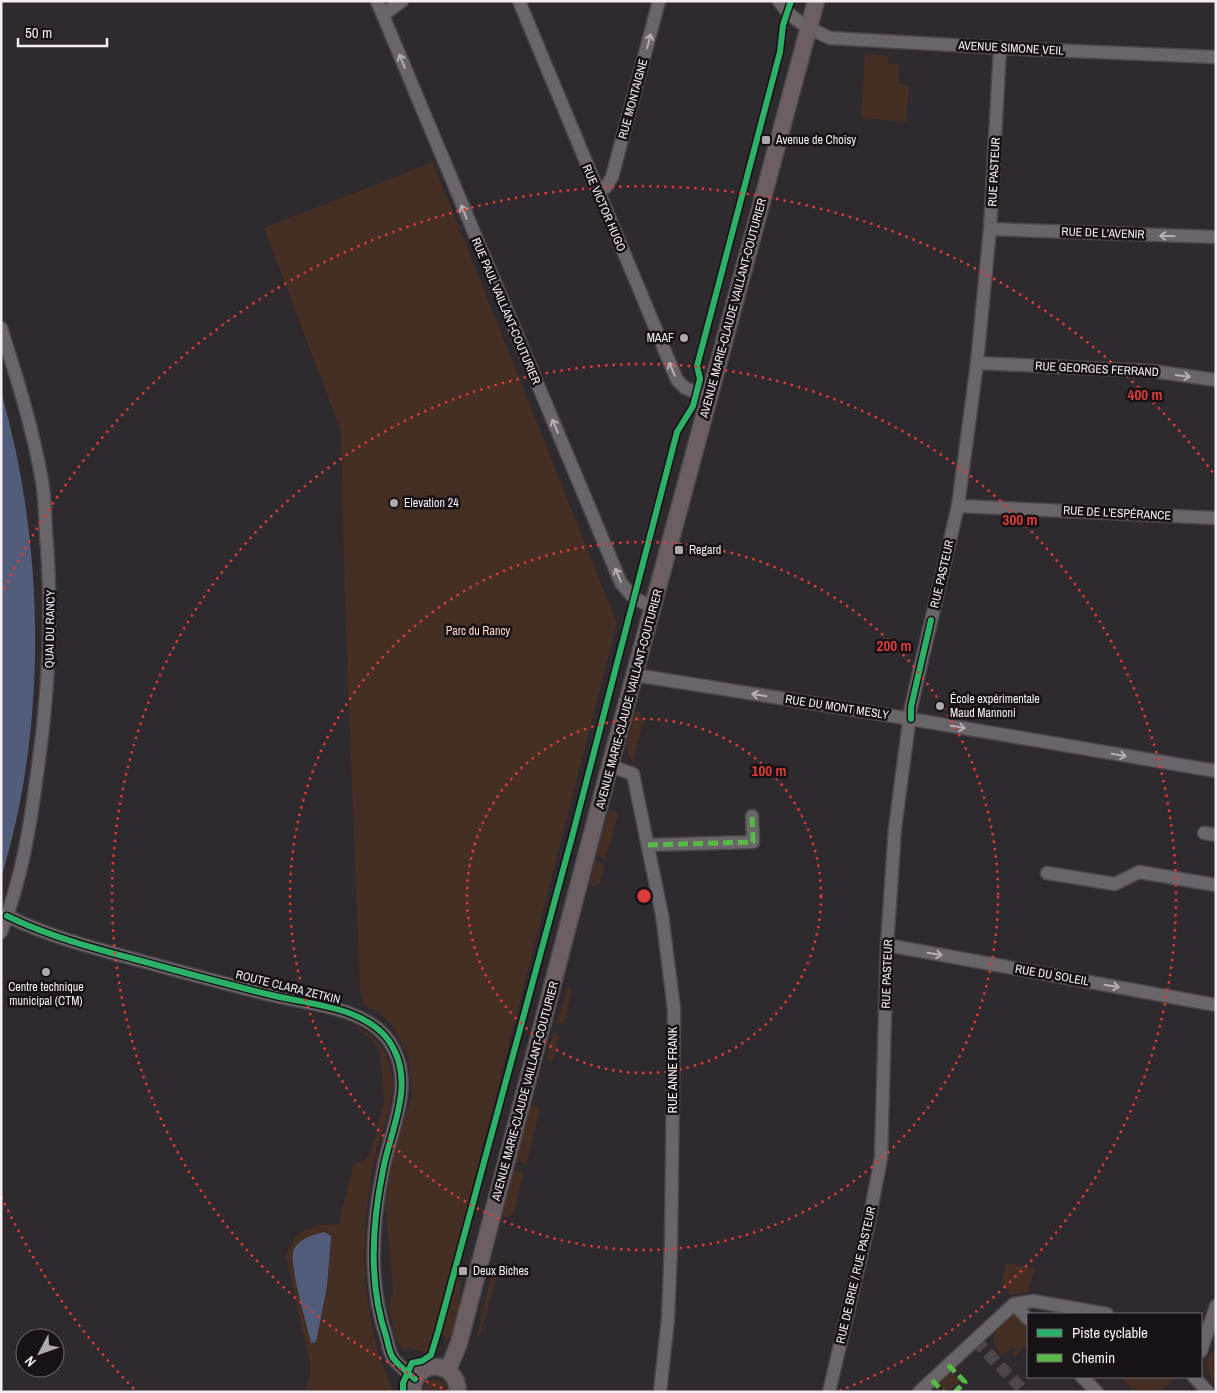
<svg xmlns="http://www.w3.org/2000/svg" width="1217" height="1393" font-family="'Archivo Narrow',sans-serif">
<style>
.green{fill:#452e24;fill-rule:evenodd}
.water{fill:#525d7b}
.lines{fill:none;stroke-linecap:round;stroke-linejoin:round}
.minor-tunnel{stroke:#4d474b;stroke-width:12;stroke-dasharray:12 6;stroke-linecap:butt}
.minor-casing{stroke:#4c474b;stroke-width:15}
.major-casing{stroke:#4c474b;stroke-width:19}
.minor{stroke:#6a6568;stroke-width:12}
.major{stroke:#6a6064;stroke-width:16}
.quiet{stroke:#58b947;stroke-width:5;stroke-dasharray:10 5;stroke-linecap:butt}
.cycleway-casing{stroke:#171215;stroke-width:9}
.cycleway{stroke:#2db169;stroke-width:6}
.oneway{stroke:#b6b0b4}
.ring{fill:none;stroke:#d93c3c;stroke-width:2.5;stroke-dasharray:2.5 5}
.poi-dot{fill:#afa9ad;stroke:#171215;stroke-width:2}
.labels{text-anchor:middle;stroke-width:5;stroke-linejoin:round;paint-order:stroke}
.street-label{font-size:12px;fill:#f4edf2;stroke:#171215}
.poi-label{font-size:12px;fill:#f4edf2;stroke:#171215;text-anchor:start}
.park-label{font-size:12px;fill:#fdd5c3;stroke:#171215}
.centre{fill:#d93c3c;stroke:#171215;stroke-width:2.5}
.ring-label{font-size:15px;text-anchor:middle;font-weight:bold;fill:#d93c3c;stroke:#171215;stroke-width:5;stroke-linejoin:round;paint-order:stroke}
</style>
<rect width="100%" height="100%" fill="#2f2a2e"/>
<path class="green" d="M 865,54 L 888,56 L 888,63 L 899,65 L 899,84 L 909,85 L 906,122 L 861,118 Z
M 433,162 L 617,623 L 453,1263 L 428,1352 L 422,1355 L 423,1352 L 409,1348 L 406,1351 L 398,1343 L 395,1336 L 389,1308 L 393,1294 L 390,1247 L 385,1209 L 394,1151 L 412,1096 L 408,1058 L 393,1026 L 380,1013 L 363,1004 L 360,988 L 345,607 L 341,431 L 264,228 Z
M 635,710 L 640,712 L 643,721 L 633,762 C 619,745 630,729 635,710 Z
M 609,810 L 615,811 L 618,815 L 605,859 L 599,855 L 596,857 Z
M 595,859 L 604,865 L 600,883 L 593,887 L 590,884 L 589,879 L 592,876 Z
M 567,988 L 572,989 L 564,1023 L 555,1024 L 559,1017 Z
M 352,1025 C 375,1034 389,1051 392,1076 C 396,1105 381,1129 375,1157 C 359,1234 359,1319 394,1392 L 303,1392 L 310,1378 L 310,1364 L 286,1256 L 295,1237 L 304,1230 L 319,1225 L 340,1224 L 342,1209 L 354,1164 L 366,1159 L 371,1151 L 384,1103 L 380,1051 L 372,1040 ZM 330,1236 L 327,1287 L 316,1342 L 311,1343 L 294,1270 Z
M 552,1034 L 557,1034 L 560,1038 L 556,1041 L 558,1044 L 552,1063 L 547,1058 Z
M 530,1106 L 538,1107 L 540,1111 L 526,1165 L 519,1160 L 518,1163 L 515,1162 Z
M 513,1170 L 524,1173 L 513,1214 L 507,1217 L 503,1216 L 502,1211 Z
M 494,1262 L 500,1264 L 480,1336 L 477,1337 Z
M 1006,1263 L 1035,1268 L 1028,1292 L 1011,1295 L 1002,1284 Z
M 455,1279 L 461,1280 C 461,1293 457,1333 447,1341 L 441,1333 Z
M 1012,1316 L 1018,1316 L 1028,1327 L 1028,1347 L 1026,1345 L 1013,1358 L 1013,1353 L 1016,1350 L 1013,1347 L 1003,1356 C 984,1337 997,1330 1012,1316 Z
M 1215,1351 L 1216,1353 L 1216,1387 C 1208,1378 1204,1364 1210,1353 Z
M 952,1372 L 960,1381 L 946,1392 L 939,1384 Z
M 1120,1377 L 1171,1377 L 1174,1380 L 1161,1392 L 1134,1392 Z
M 434,1379 L 445,1383 L 447,1392 L 423,1392 L 427,1382 Z"/>
<path class="water" d="M 1,392 C 45,543 48,727 1,878 Z
M 324,1232 L 331,1236 L 327,1287 L 316,1342 L 311,1343 C 307,1325 290,1268 293,1253 C 295,1240 312,1235 324,1232 Z"/>
<g class="lines">
<path class="minor-tunnel" d="M 975,1340 L 1025,1392"/>
<g class="minor-casing">
<path id="minor" d="M 377,1 L 621,583 L 634,598 L 653,607
M 519,1 L 677,380 L 685,388 L 708,397
M 779,1 C 791,20 810,29 830,38 L 1024,49 L 1216,57
M 383,15 L 402,1
M 597,191 L 606,187 L 612,177 L 659,1
M 990,229 L 1216,237
M 1,328 C 17,378 33,429 42,481 C 45,498 45,516 46,533 C 53,614 49,693 37,774 C 30,827 21,882 1,932
M 977,363 L 1152,371 L 1216,380
M 958,506 L 1216,518
M 635,675 L 899,717 L 1216,771
M 611,766 L 633,774 L 662,915 L 674,1009 L 671,1244 L 668,1319 L 660,1392
M 1204,833 L 1216,835
M 648,845 L 753,842 L 752,816
M 1047,873 L 1115,884 L 1139,872 L 1216,885
M 7,916 C 52,938 101,950 149,963 C 189,974 230,985 271,995 C 296,1001 324,1004 349,1013 C 365,1019 379,1027 389,1041 C 417,1082 391,1127 383,1170 C 372,1224 368,1283 386,1336 C 388,1343 389,1352 393,1358 C 399,1366 408,1373 415,1379
M 887,945 L 1216,1005
M 1014,1304 L 1028,1319
M 1201,1351 L 1216,1306
M 1082,1377 L 1097,1392
M 1194,1377 L 1208,1392
M 829,1392 L 868,1226 L 881,1158 L 887,945 L 895,828 L 911,707 L 958,506 L 977,363 L 990,229 L 1000,48
M 919,1392 L 1014,1304 L 1033,1301 L 1107,1314"/>
</g>
<g class="major-casing">
<path id="major" d="M 448,1370 L 459,1343 L 606,780 L 816,1
M 413,1392 C 411,1360 457,1357 458,1392"/>
</g>
<use href="#minor" class="minor"/>
<use href="#major" class="major"/>
<path class="quiet" d="M 648,845 L 753,842 L 752,816
M 948,1365 L 965,1382 L 955,1392
M 932,1380 L 943,1392"/>
<g class="cycleway-casing">
<path id="cycleway" d="M 911,719 L 911,707 L 931,620
M 7,916 C 52,938 101,950 149,963 C 189,974 230,985 271,995 C 296,1001 324,1004 349,1013 C 365,1019 379,1027 389,1041 C 417,1082 391,1127 383,1170 C 372,1224 368,1283 386,1336 C 388,1343 389,1352 393,1358 C 399,1366 408,1373 415,1379
M 403,1392 L 403,1383 L 412,1363 L 422,1361 L 431,1355 L 438,1332 L 572,837 L 677,432 L 693,406 L 700,379 L 697,366 L 780,52 L 783,25 L 791,1"/>
</g>
<use href="#cycleway" class="cycleway"/>
</g>
<defs><path id="oneway-shaft" d="M-6 0H5M1.5-3L5.5 0L1.5 3" fill="none" stroke-width="1.6" stroke-linecap="round" stroke-linejoin="round" transform="scale(1.25)"/></defs>
<g class="oneway">
<use href="#oneway-shaft" transform="translate(649 41) rotate(-75)"/>
<use href="#oneway-shaft" transform="translate(402 61) rotate(-112)"/>
<use href="#oneway-shaft" transform="translate(464 212) rotate(-112)"/>
<use href="#oneway-shaft" transform="translate(1167 236) rotate(-178)"/>
<use href="#oneway-shaft" transform="translate(672 369) rotate(-113)"/>
<use href="#oneway-shaft" transform="translate(1183 376) rotate(7)"/>
<use href="#oneway-shaft" transform="translate(555 426) rotate(-113)"/>
<use href="#oneway-shaft" transform="translate(618 575) rotate(-113)"/>
<use href="#oneway-shaft" transform="translate(759 695) rotate(-171)"/>
<use href="#oneway-shaft" transform="translate(958 727) rotate(10)"/>
<use href="#oneway-shaft" transform="translate(1119 755) rotate(10)"/>
<use href="#oneway-shaft" transform="translate(935 954) rotate(10)"/>
<use href="#oneway-shaft" transform="translate(1112 986) rotate(10)"/>
</g>
<g class="ring">
<circle cx="644" cy="896" r="177"/>
<circle cx="644" cy="896" r="354"/>
<path d="M449 1391A532 532 0 1 1 839 1391"/>
<path d="M134 1389A709 709 0 0 1 1 1196M1 596A709 709 0 0 1 1214 474"/>
</g>
<g class="poi-dot">
<rect x="761" y="135" width="10" height="10" rx="2.5"/>
<circle cx="684" cy="338" r="5"/>
<circle cx="394" cy="503" r="5"/>
<rect x="674" y="545" width="10" height="10" rx="2.5"/>
<circle cx="940" cy="706" r="5"/>
<circle cx="46" cy="972" r="5"/>
<rect x="458" y="1266" width="10" height="10" rx="2.5"/>
</g>
<g class="labels">
<g class="street-label">
<text transform="translate(1011 48) rotate(3)" y="4">AVENUE SIMONE VEIL</text>
<text transform="translate(633 99) rotate(-75)" y="4">RUE MONTAIGNE</text>
<text transform="translate(994 172) rotate(-87)" y="4">RUE PASTEUR</text>
<text transform="translate(604 208) rotate(67)" y="4">RUE VICTOR HUGO</text>
<text transform="translate(1103 233) rotate(2)" y="4">RUE DE L'AVENIR</text>
<text transform="translate(733 308) rotate(-75)" y="4">AVENUE MARIE-CLAUDE VAILLANT-COUTURIER</text>
<text transform="translate(506 311) rotate(67)" y="4">RUE PAUL VAILLANT-COUTURIER</text>
<text transform="translate(1097 369) rotate(3)" y="4">RUE GEORGES FERRAND</text>
<text transform="translate(1117 513) rotate(3)" y="4">RUE DE L'ESPÉRANCE</text>
<text transform="translate(942 574) rotate(-77)" y="4">RUE PASTEUR</text>
<text transform="translate(50 629) rotate(-89)" y="4">QUAI DU RANCY</text>
<text transform="translate(629 699) rotate(-75)" y="4">AVENUE MARIE-CLAUDE VAILLANT-COUTURIER</text>
<text transform="translate(837 707) rotate(9)" y="4">RUE DU MONT MESLY</text>
<text transform="translate(887 974) rotate(-88)" y="4">RUE PASTEUR</text>
<text transform="translate(1052 975) rotate(10)" y="4">RUE DU SOLEIL</text>
<text transform="translate(288 987) rotate(14)" y="4">ROUTE CLARA ZETKIN</text>
<text transform="translate(673 1070) rotate(-90)" y="4">RUE ANNE FRANK</text>
<text transform="translate(525 1091) rotate(-75)" y="4">AVENUE MARIE-CLAUDE VAILLANT-COUTURIER</text>
<text transform="translate(856 1275) rotate(-77)" y="4">RUE DE BRIE / RUE PASTEUR</text>
</g>
<g class="poi-label">
<text x="776" y="144">Avenue de Choisy</text>
<text x="674" y="342" text-anchor="end">MAAF</text>
<text x="404" y="507">Elevation 24</text>
<text x="689" y="554">Regard</text>
<text x="950" y="703">École expérimentale<tspan x="950" dy="14">Maud Mannoni</tspan></text>
<text x="46" y="991" text-anchor="middle">Centre technique<tspan x="46" dy="14">municipal (CTM)</tspan></text>
<text x="473" y="1275">Deux Biches</text>
</g>
<g class="park-label">
<text x="478" y="635">Parc du Rancy</text>
</g>
</g>
<circle cx="644" cy="896" r="8" class="centre"/>
<g class="ring-label">
<text x="1145" y="400">400 m</text>
<text x="1020" y="525">300 m</text>
<text x="894" y="651">200 m</text>
<text x="769" y="776">100 m</text>
</g>
<rect width="1217" height="1393" fill="none" stroke="#f4edf2" stroke-width="5"/>
<rect x="1027" y="1313" width="175" height="65" fill="#171215" stroke="#6f6a6d"/>
<rect x="1037" y="1329" width="25" height="8" fill="#2db169" stroke="#6f6a6d"/>
<text x="1072" y="1338" font-size="15" fill="#f4edf2">Piste cyclable</text>
<rect x="1037" y="1354" width="25" height="8" fill="#58b947" stroke="#6f6a6d"/>
<text x="1072" y="1363" font-size="15" fill="#f4edf2">Chemin</text>
<g transform="translate(40 1353) rotate(229)"><circle r="24" fill="#171215" stroke="#6f6a6d"/>
<path d="M0-4L9 19L0 12L-9 19Z" fill="#afa9ad"/>
<text y="-8" font-size="14" font-weight="bold" text-anchor="middle" fill="#f4edf2">N</text>
</g>
<path d="M18 38v8h89v-8" fill="none" stroke="#f4edf2" stroke-width="2.5"/>
<text x="25" y="38" font-size="15" fill="#f4edf2" stroke="#171215" stroke-width="4" paint-order="stroke">50 m</text>
</svg>
